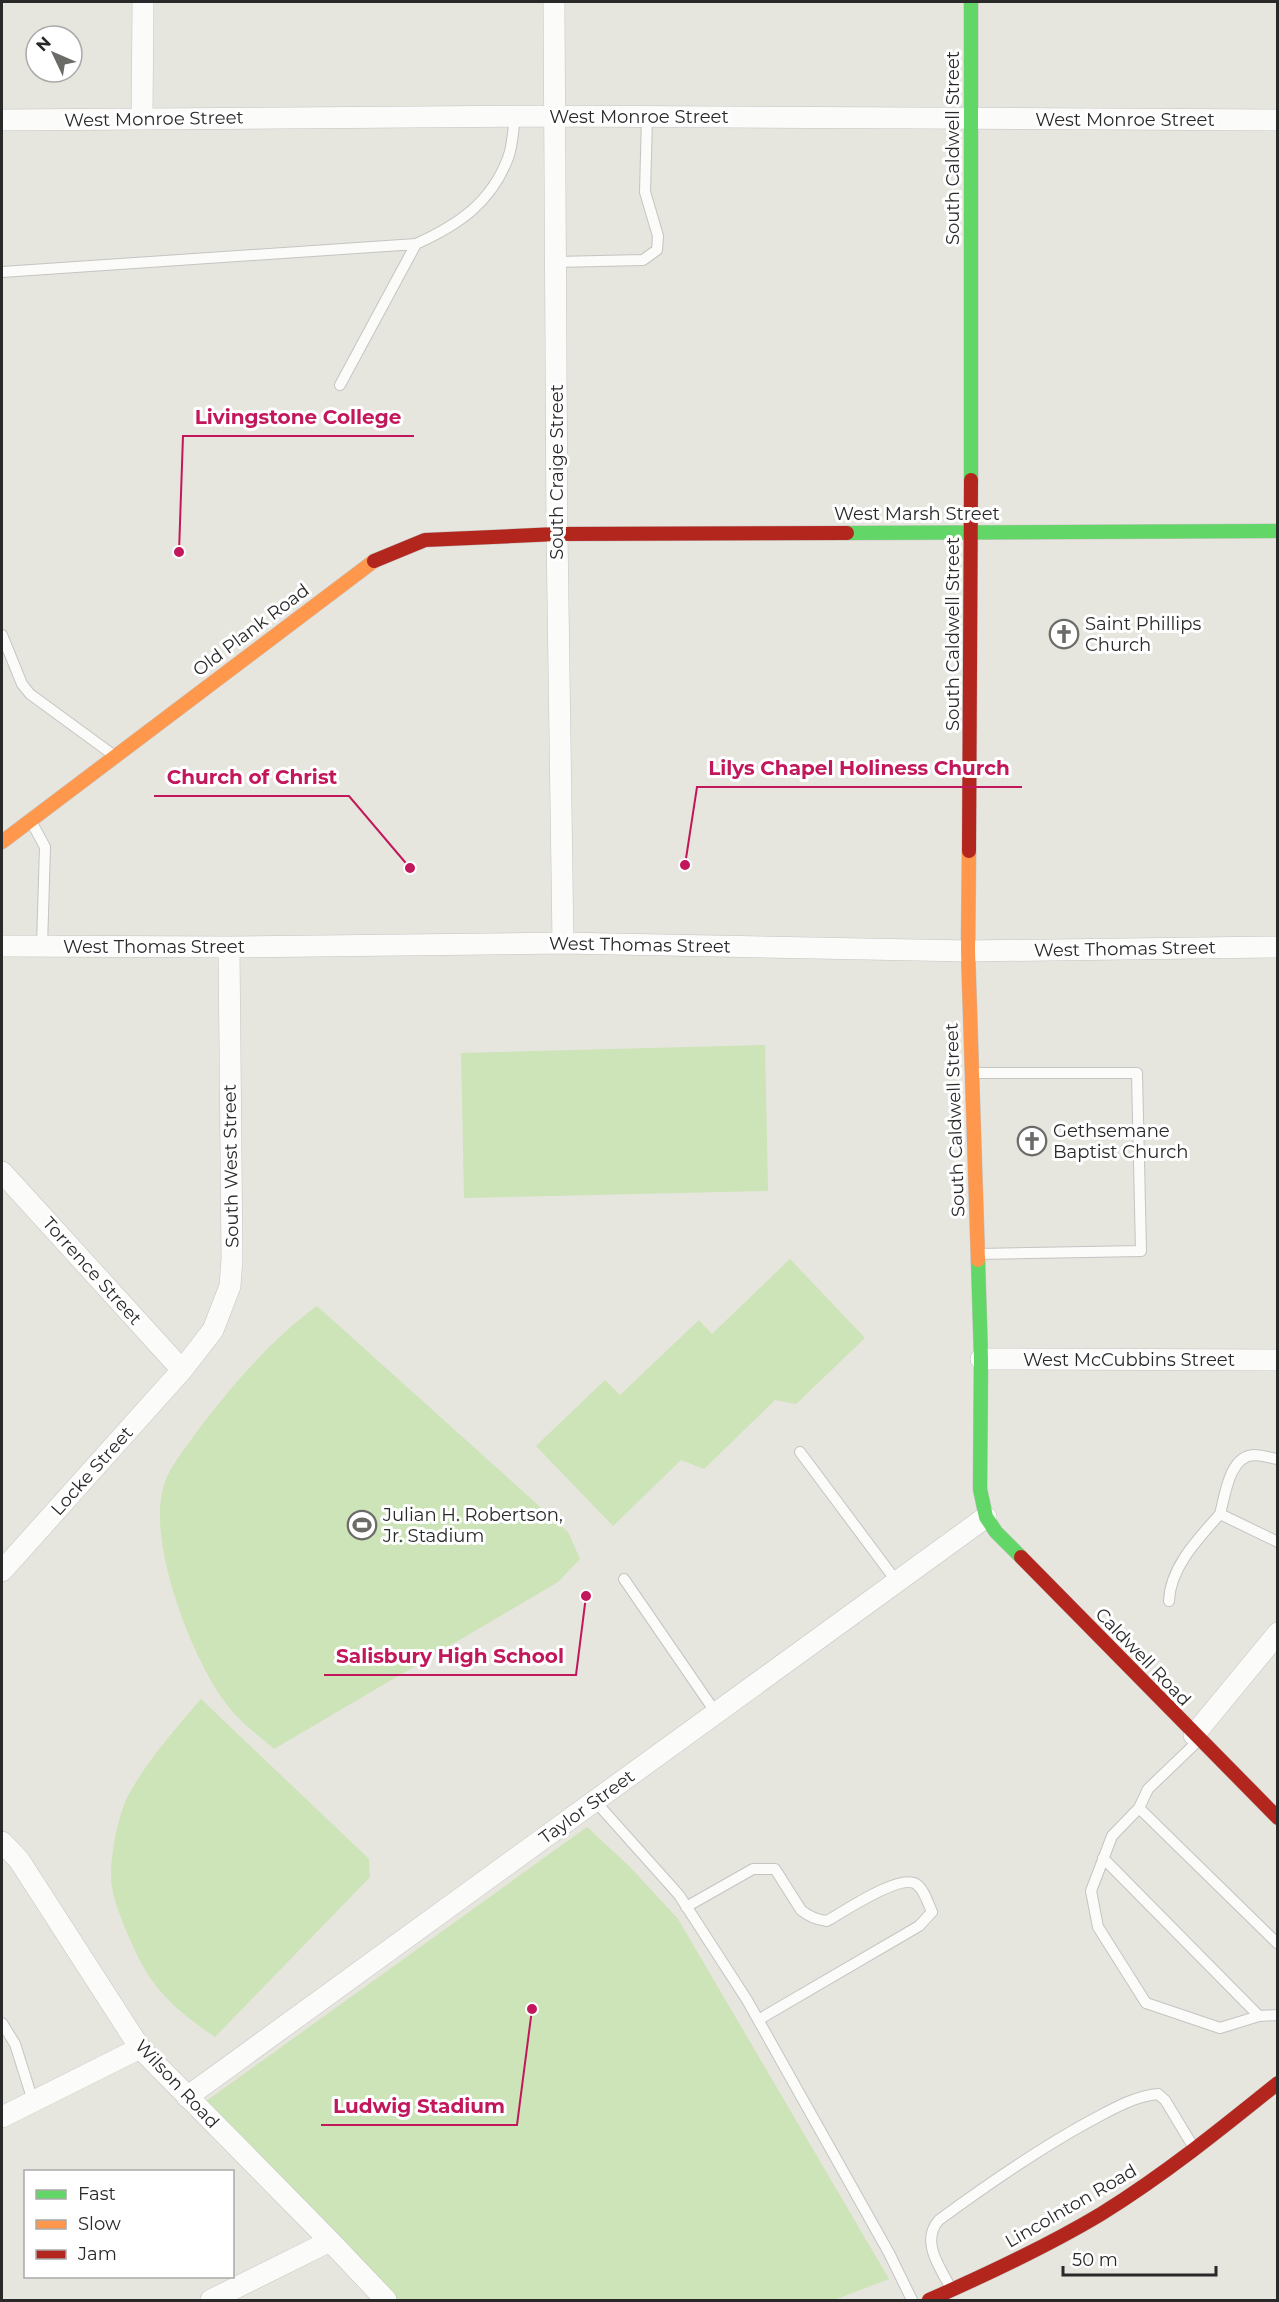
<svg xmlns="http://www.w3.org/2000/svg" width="1279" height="2302" font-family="Montserrat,sans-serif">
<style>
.pitch{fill:#cce4b7}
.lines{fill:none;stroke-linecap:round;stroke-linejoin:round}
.lane-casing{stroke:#c4c4c3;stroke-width:12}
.street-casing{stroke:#c4c4c3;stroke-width:22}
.fast-casing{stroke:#c4c4c3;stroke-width:15}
.slow-casing{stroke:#c4c4c3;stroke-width:15}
.jam-casing{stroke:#c4c4c3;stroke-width:15}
.lane{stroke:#fbfbfa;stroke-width:10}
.street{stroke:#fbfbfa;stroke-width:21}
.fast{stroke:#63d668;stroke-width:14}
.slow{stroke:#ff974d;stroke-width:14}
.jam{stroke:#b3261e;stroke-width:14}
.labels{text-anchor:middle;stroke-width:6;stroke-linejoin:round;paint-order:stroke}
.street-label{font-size:18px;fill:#292929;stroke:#fff}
.poi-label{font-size:18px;fill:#292929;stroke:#fff;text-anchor:start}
.leader{fill:none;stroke:#c2185b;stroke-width:2}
.callout-dot{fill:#c2185b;stroke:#fff;stroke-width:2}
.callout-label{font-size:20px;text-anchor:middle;font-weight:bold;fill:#c2185b;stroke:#fff;stroke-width:6;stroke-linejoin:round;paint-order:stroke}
</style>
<rect width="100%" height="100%" fill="#e6e5de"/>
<path class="pitch" d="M 765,1045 L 768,1191 L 464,1198 L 461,1053 Z
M 790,1259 L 865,1338 L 796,1404 L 775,1400 L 704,1469 L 681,1460 L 613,1526 L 536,1446 L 605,1380 L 620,1395 L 699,1320 L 712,1334 Z
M 317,1306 L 568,1532 L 580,1559 L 558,1582 L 274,1749 C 257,1734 238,1721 225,1702 C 192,1658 150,1548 162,1493 C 166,1471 181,1454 193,1437 C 227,1391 271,1339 317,1306 Z
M 201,1699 L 369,1859 L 370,1877 L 215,2037 C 192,2021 171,2006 154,1983 C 140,1966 115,1909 112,1887 C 108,1865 118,1813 129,1794 C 148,1760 175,1729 201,1699 Z
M 587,1827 L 630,1867 L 678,1919 L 889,2279 L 834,2300 L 397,2300 L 205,2102 Z"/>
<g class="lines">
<g class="lane-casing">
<path id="lane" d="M 556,262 L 643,260 L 657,250 L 658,236 L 645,192 L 647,117
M 2,272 L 416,244 C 458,225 491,203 508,158 C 513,145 513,129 515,116
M 340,385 L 416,244
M 2,635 L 22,684 L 30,694 L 112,754
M 32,823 L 45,847 L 42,946
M 974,1073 L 1137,1073 L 1141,1251 L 978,1254
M 800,1452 L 897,1582
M 1278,1459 C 1270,1458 1261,1455 1254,1455 C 1229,1456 1225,1496 1220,1514 L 1278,1542
M 624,1579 L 716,1713
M 1169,1601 C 1170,1567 1199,1538 1220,1514
M 1198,1741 L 1148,1789 L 1139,1808 L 1278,1944
M 595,1801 L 679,1895 L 747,2000 L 889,2253 L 912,2300
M 1139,1808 L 1112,1836 L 1091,1891 L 1098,1927 L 1146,2003 L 1220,2028 L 1259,2016 L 1278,2015
M 1103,1858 L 1259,2016
M 686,1907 L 753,1869 L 775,1869 L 801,1910 C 808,1916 818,1920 827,1921 C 843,1912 900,1873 916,1884 C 924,1889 928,1903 932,1912 L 919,1926 L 758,2020
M 2,2023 L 15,2044 L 33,2101
M 951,2288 C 940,2268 920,2241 939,2220 C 988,2184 1037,2150 1090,2121 C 1111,2110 1134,2096 1158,2094 L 1165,2100 L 1194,2148"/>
</g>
<g class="street-casing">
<path id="street" d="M 554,2 L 557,534 L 563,943
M 142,119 L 143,2
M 2,120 L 556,116 L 1278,120
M 2,946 L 229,947 L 563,943 L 968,951 L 1278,947
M 2,1172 L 182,1370
M 981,1359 L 1278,1360
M 2,1571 L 182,1370 L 213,1330 L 230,1286 L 232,1259 L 229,947
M 1194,1735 L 1278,1633
M 2,1842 L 19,1860 L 140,2048 L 330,2241 L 386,2300
M 187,2097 L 986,1517
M 2,2117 L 140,2048
M 211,2300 L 330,2241"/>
</g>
<g class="fast-casing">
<path id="fast" d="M 971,2 L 971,480
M 847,533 L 1278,531
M 978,1260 L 981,1359 L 980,1489 L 986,1517 L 996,1532 L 1021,1557"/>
</g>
<g class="slow-casing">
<path id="slow" d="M 2,842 L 374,561
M 969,851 L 968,951 L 978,1260"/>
</g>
<g class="jam-casing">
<path id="jam" d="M 374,561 L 425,540 L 557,534 L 847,533
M 969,851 L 971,480
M 1021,1557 L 1278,1818
M 929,2300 C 988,2274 1046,2247 1101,2214 C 1164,2175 1221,2129 1278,2083"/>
</g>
<use href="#lane" class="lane"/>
<use href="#street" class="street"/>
<use href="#fast" class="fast"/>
<use href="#slow" class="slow"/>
<use href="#jam" class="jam"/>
</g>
<defs>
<g id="church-ring" transform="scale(1.5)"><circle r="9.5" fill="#fff" stroke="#6b6b68" stroke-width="1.5"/><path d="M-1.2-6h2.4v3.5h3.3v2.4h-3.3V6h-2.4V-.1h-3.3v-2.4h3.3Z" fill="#6b6b68"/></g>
<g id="stadium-ring" transform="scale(1.5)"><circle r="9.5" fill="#fff" stroke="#6b6b68" stroke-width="1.5"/><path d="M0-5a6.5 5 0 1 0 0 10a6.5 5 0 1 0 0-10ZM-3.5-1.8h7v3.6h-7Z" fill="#6b6b68"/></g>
</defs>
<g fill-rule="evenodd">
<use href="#church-ring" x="1064" y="634"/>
<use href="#church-ring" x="1032" y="1141"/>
<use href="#stadium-ring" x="362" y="1525"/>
</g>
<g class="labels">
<g class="street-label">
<text x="639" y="123">West Monroe Street</text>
<text transform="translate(154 119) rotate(-1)" y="6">West Monroe Street</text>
<text x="1125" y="126">West Monroe Street</text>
<text transform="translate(953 148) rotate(-90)" y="6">South Caldwell Street</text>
<text transform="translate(557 472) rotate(-90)" y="6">South Craige Street</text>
<text x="917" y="520">West Marsh Street</text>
<text transform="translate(251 630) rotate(-37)" y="6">Old Plank Road</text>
<text transform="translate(953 634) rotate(-90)" y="6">South Caldwell Street</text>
<text transform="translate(640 945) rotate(1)" y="6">West Thomas Street</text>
<text x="154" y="953">West Thomas Street</text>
<text transform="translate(1125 949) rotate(-1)" y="6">West Thomas Street</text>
<text transform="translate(955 1120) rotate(-92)" y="6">South Caldwell Street</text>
<text transform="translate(231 1166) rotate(-91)" y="6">South West Street</text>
<text transform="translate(92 1271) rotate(48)" y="6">Torrence Street</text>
<text x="1129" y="1366">West McCubbins Street</text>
<text transform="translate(92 1471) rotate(-48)" y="6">Locke Street</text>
<text transform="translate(1143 1657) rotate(46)" y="6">Caldwell Road</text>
<text transform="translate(587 1807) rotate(-36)" y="6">Taylor Street</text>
<text transform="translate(177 2084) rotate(47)" y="6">Wilson Road</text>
<text transform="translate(1071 2206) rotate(-30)" y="6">Lincolnton Road</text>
</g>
<g class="poi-label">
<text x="1085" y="630">Saint Phillips<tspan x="1085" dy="21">Church</tspan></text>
<text x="1053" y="1137">Gethsemane<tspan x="1053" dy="21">Baptist Church</tspan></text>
<text x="383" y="1521">Julian H. Robertson,<tspan x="383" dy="21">Jr. Stadium</tspan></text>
</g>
</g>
<path class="leader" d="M179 552L183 436H414M685 865L697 787H1022M410 868L349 796H154M586 1596L576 1675H324M532 2009L517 2125H321"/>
<g class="callout-dot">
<circle cx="179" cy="552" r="6"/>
<circle cx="685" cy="865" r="6"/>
<circle cx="410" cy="868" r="6"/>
<circle cx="586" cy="1596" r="6"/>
<circle cx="532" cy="2009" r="6"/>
</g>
<g class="callout-label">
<text x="298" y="424">Livingstone College</text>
<text x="859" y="775">Lilys Chapel Holiness Church</text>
<text x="252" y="784">Church of Christ</text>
<text x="450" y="1663">Salisbury High School</text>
<text x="419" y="2113">Ludwig Stadium</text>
</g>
<rect width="1279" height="2302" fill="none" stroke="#292929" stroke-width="6"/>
<rect x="24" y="2170" width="210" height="108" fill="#ffffff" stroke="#a9a9a9" stroke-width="1.5"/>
<rect x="36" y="2190" width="30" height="9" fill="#63d668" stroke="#a9a9a9" stroke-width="1.5"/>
<text x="78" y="2200" font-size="18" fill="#292929">Fast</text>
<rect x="36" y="2220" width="30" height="9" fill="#ff974d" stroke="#a9a9a9" stroke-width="1.5"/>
<text x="78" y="2230" font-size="18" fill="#292929">Slow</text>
<rect x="36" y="2250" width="30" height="9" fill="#b3261e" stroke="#a9a9a9" stroke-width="1.5"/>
<text x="78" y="2260" font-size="18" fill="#292929">Jam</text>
<g transform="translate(54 54) rotate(314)"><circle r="28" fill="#ffffff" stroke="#a9a9a9" stroke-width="1.5"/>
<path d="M0-4.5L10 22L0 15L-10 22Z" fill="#6b6b68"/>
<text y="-9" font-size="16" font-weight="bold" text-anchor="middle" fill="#292929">N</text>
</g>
<path d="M1063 2266v9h153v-9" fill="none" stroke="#292929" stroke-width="3"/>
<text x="1072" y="2266" font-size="18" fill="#292929" stroke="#ffffff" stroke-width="4.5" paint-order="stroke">50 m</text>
</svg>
